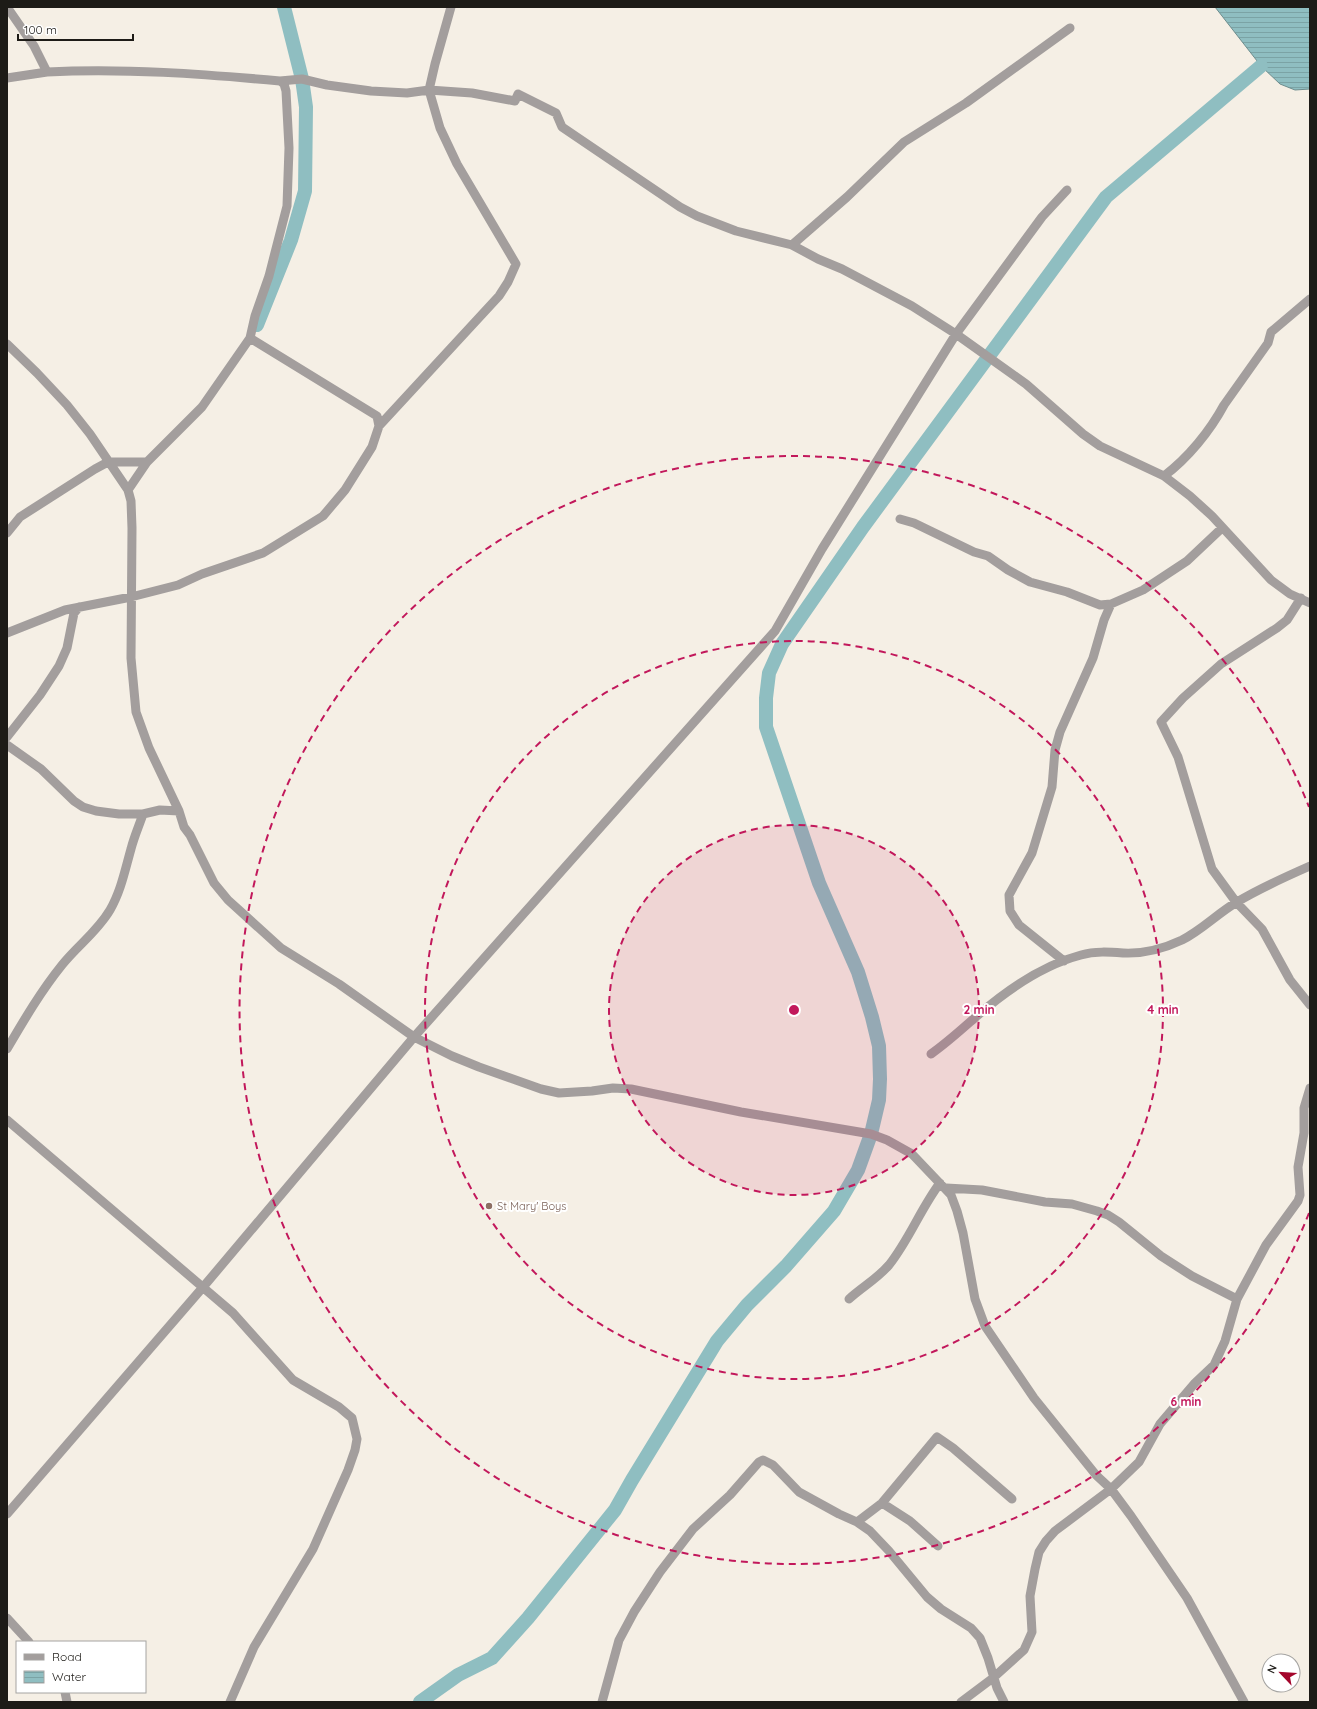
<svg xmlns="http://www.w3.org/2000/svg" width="1317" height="1709" font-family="Quicksand,sans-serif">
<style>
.water{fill:url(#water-rules);stroke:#6d8d8e}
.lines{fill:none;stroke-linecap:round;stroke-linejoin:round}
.river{stroke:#8fbec1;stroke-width:14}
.street{stroke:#a39e9d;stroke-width:9}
.ring{fill:none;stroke:#c2185b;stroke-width:2;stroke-dasharray:7 5}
.education-dot{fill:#8d6e63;stroke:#fff;stroke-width:1.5}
.labels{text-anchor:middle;stroke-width:4;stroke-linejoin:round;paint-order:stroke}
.education-label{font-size:11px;fill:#785e54;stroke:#fff;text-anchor:start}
.centre{fill:#c2185b;stroke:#fff;stroke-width:2}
.ring-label{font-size:12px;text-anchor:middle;font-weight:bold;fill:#c2185b;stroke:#fff;stroke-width:4;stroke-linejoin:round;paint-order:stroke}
</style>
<defs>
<pattern id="water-rules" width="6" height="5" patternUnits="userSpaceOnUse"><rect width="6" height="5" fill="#8fbec1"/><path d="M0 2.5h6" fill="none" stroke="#7ba3a5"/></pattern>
</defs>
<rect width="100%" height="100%" fill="#f5efe5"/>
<path class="water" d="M 1215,7 L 1310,7 L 1310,89 L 1295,90 L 1280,84 L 1261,66 Z"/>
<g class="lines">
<path class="river" d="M 257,325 L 291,240 L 305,191 L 306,107 L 302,79 L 284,7
M 420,1702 L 458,1675 L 492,1658 L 528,1618 L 615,1510 L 632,1480 L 717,1341 L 747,1305 L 786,1266 L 834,1211 L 858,1170 L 871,1134 L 879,1100 L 880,1079 L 879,1046 L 872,1017 L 858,972 L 819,883 L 766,727 L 766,698 L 769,673 L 782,644 L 863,527 L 1106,197 L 1261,66"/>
<path class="street" d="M 7,7 L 34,46 L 47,72 L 7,78
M 47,72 C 124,68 203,74 280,81 L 284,84 L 286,91 L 289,148 L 287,206 L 269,276 L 255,316 L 250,338 L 202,407 L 147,462 L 128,490
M 280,81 L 302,79 L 327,85 L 371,91 L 407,93 L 429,90 L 472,93 L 515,101 L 518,94 L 556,113 L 562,127 L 680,207 L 697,216 L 736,231 L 792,245 L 818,259 L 842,269 L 912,306 L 956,334 L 1026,384 L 1083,434 L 1100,446 L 1164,476 L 1190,496 L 1212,516 L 1271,580 L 1290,594 L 1310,603
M 792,245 L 847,197 L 904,142 L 966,103 L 1070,28
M 7,344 L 37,373 L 67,405 L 90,434 L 128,490 L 131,501 L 132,528 L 131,658 L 136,712 L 149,748 L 179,811 L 184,827 L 190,835 L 214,883 L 228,900 L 281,948 L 339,984 L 414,1037 L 452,1056 L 479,1067 L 541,1089 L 559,1093 L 592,1091 L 613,1088 L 631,1089 L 741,1112 L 871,1134 L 887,1140 L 912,1154 L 951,1195 L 957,1211 L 963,1233 L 975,1299 L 985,1326 L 1034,1398 L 1096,1475 L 1111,1489 L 1131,1516 L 1187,1598 L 1244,1702
M 379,426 L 499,296 L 508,282 L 516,264 L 457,164 L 440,128 L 429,90 L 435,64 L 451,7
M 1164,476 C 1188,458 1210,431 1224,405 L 1268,343 L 1271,332 L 1310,299
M 900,519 L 914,523 L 974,552 L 988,556 L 1008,570 L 1030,582 L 1067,592 L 1100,605 L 1111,604 L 1143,590 L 1187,561 L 1222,528
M 7,533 L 20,517 L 95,469 L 108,462 L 147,462
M 1301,598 L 1287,620 L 1277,628 L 1221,664 L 1183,698 L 1161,722 L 1178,757 L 1212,869 L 1236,902 L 1262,929 L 1290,980 L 1310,1005
M 7,633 L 65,610 L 131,597 L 178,585 L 202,574 L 263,553 L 323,516 L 345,490 L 372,447 L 379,426 L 377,416 L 250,338
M 7,737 L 40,695 L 59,666 L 67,648 L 74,613 L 79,607
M 7,745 L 41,769 L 74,801 L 83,807 L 96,811 L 119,814 L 143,814 L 160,810 L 179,811
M 1064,961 L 1019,925 L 1010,911 L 1009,895 L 1032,853 L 1052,787 L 1055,750 L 1060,732 L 1093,658 L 1104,620 L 1111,604
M 7,1049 C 24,1020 41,991 62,965 C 78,945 97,932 110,910 C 121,891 125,870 131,849 C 134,837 139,826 143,814
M 931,1054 C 948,1042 962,1029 978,1015 C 1007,990 1043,965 1081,955 C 1095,951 1109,952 1123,953 C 1143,954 1165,948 1182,940 C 1202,930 1218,913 1237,902 C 1260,888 1285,877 1310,866
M 7,1120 L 233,1313 L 293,1380 L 339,1407 L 352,1418 L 357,1439 L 355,1450 L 348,1470 L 313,1549 L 254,1647 L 230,1702
M 946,1188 L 982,1190 L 1045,1202 L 1072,1204 L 1097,1211 L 1108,1215 L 1119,1222 L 1161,1256 L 1192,1276 L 1237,1299
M 849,1299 C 862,1287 877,1279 889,1265 C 909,1240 921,1208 940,1183
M 882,1503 L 910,1521 L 938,1546
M 7,1514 L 204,1286 L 414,1037 L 775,631 L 822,549 L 956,334 L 1042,217 L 1067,190
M 857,1522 L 882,1503 L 937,1437 L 953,1448 L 1012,1499
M 7,1618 L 29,1642
M 65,1692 L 67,1702
M 602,1702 L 619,1640 L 634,1612 L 660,1572 L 693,1529 L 730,1495 L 759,1462 L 763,1460 L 773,1465 L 799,1492 L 839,1514 L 857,1522 L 870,1531 L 889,1551 L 927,1597 L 941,1609 L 971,1628 L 980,1638 L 988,1658 L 997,1688 L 1004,1702
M 961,1702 L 993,1678 L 1024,1650 L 1032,1632 L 1030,1596 L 1035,1569 L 1039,1552 L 1046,1541 L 1055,1531 L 1111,1489 L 1139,1462 L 1160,1424 L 1195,1383 L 1214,1365 L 1225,1341 L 1237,1299 L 1266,1245 L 1298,1201 L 1300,1195 L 1298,1167 L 1304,1133 L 1304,1108 L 1310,1088"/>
</g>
<circle cx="794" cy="1010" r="185" fill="#c2185b" fill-opacity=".12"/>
<g class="ring">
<circle cx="794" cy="1010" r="185"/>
<circle cx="794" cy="1010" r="369"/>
<path d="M1309 1213A554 554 0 1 1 1309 807"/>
</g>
<circle class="education-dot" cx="489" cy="1206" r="4"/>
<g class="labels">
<g class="education-label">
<text x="497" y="1210">St Mary' Boys</text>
</g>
</g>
<circle cx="794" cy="1010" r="6" class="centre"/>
<g class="ring-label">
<text x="979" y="1014">2 min</text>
<text x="1163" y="1014">4 min</text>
<text x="1186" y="1406">6 min</text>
</g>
<rect width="1317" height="1709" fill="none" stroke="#1d1b17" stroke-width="16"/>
<rect x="16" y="1641" width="130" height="52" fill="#ffffff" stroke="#a5a4a2"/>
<rect x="24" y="1654" width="20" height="6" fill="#a39e9d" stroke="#a5a4a2"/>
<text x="52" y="1661" font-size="12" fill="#1d1b17">Road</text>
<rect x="24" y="1671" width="20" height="12" fill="url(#water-rules)" stroke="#a5a4a2"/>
<text x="52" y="1681" font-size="12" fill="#1d1b17">Water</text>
<g transform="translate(1281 1673) rotate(295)"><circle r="19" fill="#ffffff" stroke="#a5a4a2"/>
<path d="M0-3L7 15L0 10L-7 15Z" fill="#a4062c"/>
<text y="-6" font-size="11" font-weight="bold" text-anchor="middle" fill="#1d1b17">N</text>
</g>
<path d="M18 34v6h115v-6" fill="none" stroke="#1d1b17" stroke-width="2"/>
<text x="24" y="34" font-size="12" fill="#1d1b17" stroke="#ffffff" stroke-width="3" paint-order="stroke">100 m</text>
</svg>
